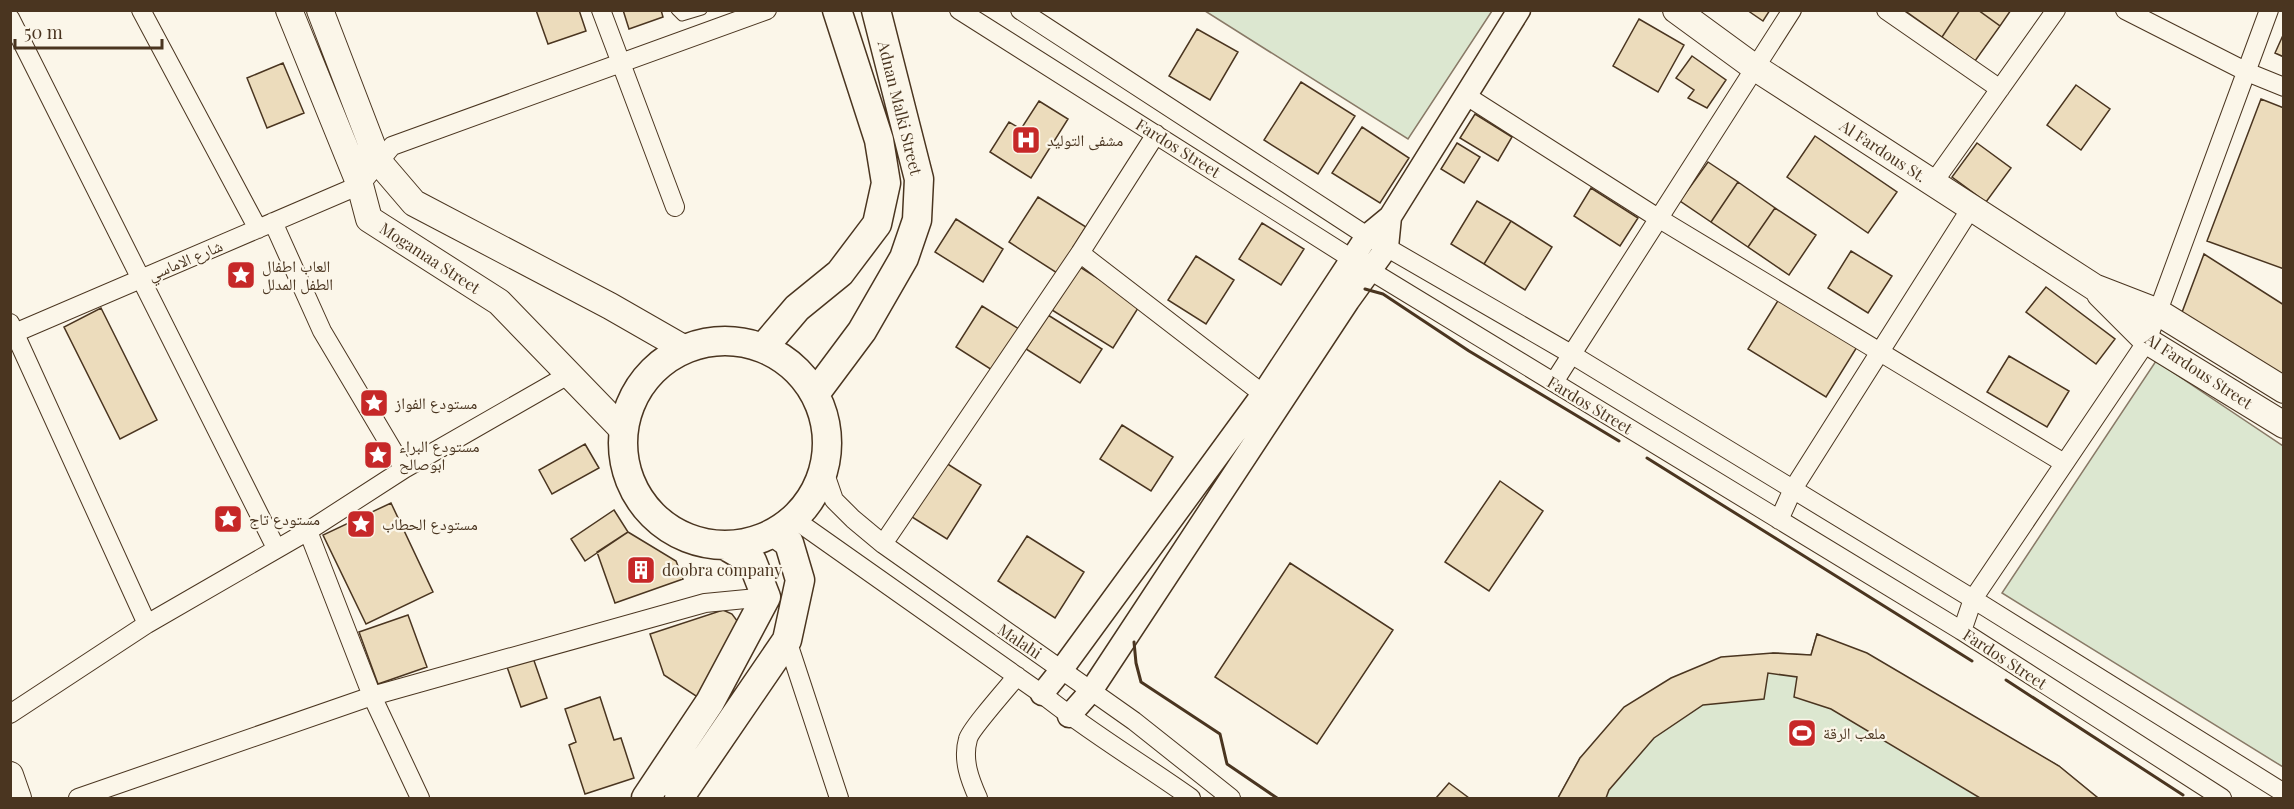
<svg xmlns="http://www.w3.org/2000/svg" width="2294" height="809" font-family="'Playfair Display','Noto Naskh Arabic',serif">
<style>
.green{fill:#dce7d0;stroke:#887966;stroke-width:1.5}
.building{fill:#ecdcbc;stroke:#4a3520;stroke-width:1.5}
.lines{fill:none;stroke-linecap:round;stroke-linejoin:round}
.service-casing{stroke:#4a3520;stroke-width:11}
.minor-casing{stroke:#4a3520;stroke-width:20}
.tertiary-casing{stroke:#4a3520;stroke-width:25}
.secondary-casing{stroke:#4a3520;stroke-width:28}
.primary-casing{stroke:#4a3520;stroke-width:31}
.service{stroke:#fbf6e9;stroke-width:9}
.minor{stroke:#fbf6e9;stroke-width:18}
.tertiary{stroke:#fbf6e9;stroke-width:22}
.secondary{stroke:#fbf6e9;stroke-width:26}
.primary{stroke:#fbf6e9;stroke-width:28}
.wall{stroke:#4a3520;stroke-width:3}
.labels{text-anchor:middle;stroke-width:4.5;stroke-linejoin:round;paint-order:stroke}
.street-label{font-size:16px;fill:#4a3520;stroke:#fbf6e9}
.poi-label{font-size:16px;fill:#4a3520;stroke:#fbf6e9;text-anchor:start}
</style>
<rect width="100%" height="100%" fill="#fbf6e9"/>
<path class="green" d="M 1205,11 L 1492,11 L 1408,139 Z
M 2156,361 L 2283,446 L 2283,767 L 2002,593 Z
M 1817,634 L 2059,766 L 2098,798 L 1558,798 L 1580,758 L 1773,653 L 1811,655 Z"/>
<path class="building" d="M 536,10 L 579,10 L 586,31 L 548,44 Z
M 623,10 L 661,10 L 663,17 L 629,29 Z
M 1747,10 L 1770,10 L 1763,21 Z
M 1904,10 L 1960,10 L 1942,37 Z
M 1960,10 L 1978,10 L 2000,26 L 1975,61 L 1942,37 Z
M 1978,10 L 2011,10 L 2000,26 Z
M 1639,19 L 1684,45 L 1658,92 L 1613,66 Z
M 1197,29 L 1238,52 L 1210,100 L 1169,76 Z
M 2284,33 L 2284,57 L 2275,53 Z
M 1692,56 L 1726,80 L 1707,108 L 1688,98 L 1694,90 L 1676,78 Z
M 283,63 L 304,113 L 267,128 L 247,78 Z
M 1301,82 L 1355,116 L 1318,174 L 1264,140 Z
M 2076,85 L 2110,109 L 2081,150 L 2047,125 Z
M 2261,99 L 2284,108 L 2284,269 L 2207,241 Z
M 1039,101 L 1068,119 L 1031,178 L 990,152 L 1009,122 L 1021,129 Z
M 1475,114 L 1512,137 L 1498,161 L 1460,138 Z
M 1362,127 L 1409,158 L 1380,203 L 1332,173 Z
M 1815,136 L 1897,192 L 1868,233 L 1787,177 Z
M 1457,143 L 1480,157 L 1464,183 L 1441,169 Z
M 1977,143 L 2011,168 L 1986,202 L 1952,177 Z
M 1708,162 L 1738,182 L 1711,222 L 1680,201 Z
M 1738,182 L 1775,208 L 1748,247 L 1711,222 Z
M 1591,188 L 1638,218 L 1620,246 L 1574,216 Z
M 1038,197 L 1086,227 L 1057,273 L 1009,242 Z
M 1477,201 L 1511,221 L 1484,264 L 1451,244 Z
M 1775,208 L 1816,235 L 1789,275 L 1748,247 Z
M 956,219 L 1003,249 L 983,282 L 935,252 Z
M 1511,221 L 1552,247 L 1525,290 L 1484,264 Z
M 1262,223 L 1304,249 L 1281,285 L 1239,259 Z
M 1851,251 L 1892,276 L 1868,313 L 1828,288 Z
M 2204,254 L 2284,305 L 2284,374 L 2281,378 L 2181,315 Z
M 1196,256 L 1234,280 L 1206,324 L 1168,300 Z
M 1080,267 L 1140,305 L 1113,348 L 1052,310 Z
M 2046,287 L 2115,339 L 2096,364 L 2026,312 Z
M 1779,299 L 1857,347 L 1826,397 L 1748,349 Z
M 982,306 L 1019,329 L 992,370 L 956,347 Z
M 101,308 L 157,420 L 120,439 L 64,327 Z
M 1048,315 L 1102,349 L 1080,383 L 1026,349 Z
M 2009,356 L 2069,391 L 2047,427 L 1987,392 Z
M 1122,425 L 1173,457 L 1151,491 L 1100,459 Z
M 585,444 L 599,468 L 552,494 L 539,470 Z
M 946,463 L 981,485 L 947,539 L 912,517 Z
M 1500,481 L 1543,511 L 1489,591 L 1445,562 Z
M 391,503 L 433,592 L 366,624 L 323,535 Z
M 614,510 L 628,532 L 585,561 L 571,539 Z
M 628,532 L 676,561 L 683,579 L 615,603 L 597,552 Z
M 1027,536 L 1084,572 L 1055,618 L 998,581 Z
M 1290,563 L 1393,630 L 1317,744 L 1215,677 Z
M 723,610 L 732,614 L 738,622 L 699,698 L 664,675 L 650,634 Z
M 408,615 L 427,667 L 378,684 L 359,632 Z
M 1817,634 L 1867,653 L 2059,766 L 2098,798 L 1980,798 L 1831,709 L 1794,697 L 1797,677 L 1768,673 L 1764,699 L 1703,705 L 1654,738 L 1609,790 L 1606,798 L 1558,798 L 1580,758 L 1624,707 L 1671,678 L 1721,657 L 1773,653 L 1811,655 Z
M 531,652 L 547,698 L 521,707 L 505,661 Z
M 600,697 L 614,740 L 621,738 L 634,778 L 585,794 L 569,745 L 576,742 L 565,709 Z
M 1449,783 L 1469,798 L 1436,798 Z"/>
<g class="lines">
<g class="service-casing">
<path id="service" d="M 676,10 L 682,16 L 702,10"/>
</g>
<g class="minor-casing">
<path id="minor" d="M 141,10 L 258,229
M 601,10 L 675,207
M 959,10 L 1371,271 L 1962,631 L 2222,798
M 1020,10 L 1367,236 L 1571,354 L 1973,599 L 2284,793
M 1886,10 L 2000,89
M 2125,10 L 2247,72 L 2284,87
M 10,18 L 276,548
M 1465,95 L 1658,218 L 2064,463
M 1933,183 L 2056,10
M 273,222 L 322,331 L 404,469
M 1080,253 L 1263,394
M 10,323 L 147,624
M 10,335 L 360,185 L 392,146 L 767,10
M 1554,382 L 1792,10
M 824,471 L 834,500 L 853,519 L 883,544 L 1134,721 L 1231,798
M 794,519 L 1042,694 C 1089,732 1142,763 1191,798
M 1779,520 L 1793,489 L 1971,208
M 308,531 L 372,696 L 420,798
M 883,544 L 1080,253 L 1156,134
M 1962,631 L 1973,599 L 2147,341 L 2269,10
M 787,640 L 839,798
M 10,714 L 147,624 L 308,531 L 404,469 L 568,375
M 78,798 L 372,696 L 705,603 L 766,597
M 978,798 C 970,780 962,760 968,739 C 970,730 1008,687 1017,676"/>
</g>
<g class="tertiary-casing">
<path id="tertiary" d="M 1042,694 L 1062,669 L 1263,394 L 1367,236 L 1390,217 L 1519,10
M 1069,716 L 1091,691 L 1348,301 L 1387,247 L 1390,217"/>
</g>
<g class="secondary-casing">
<path id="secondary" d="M 289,10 L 360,185 L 369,219 L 499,302 L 623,430
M 320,10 L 378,161 L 414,203 L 610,306 L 685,349
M 1676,10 L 1754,67 L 2094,287 L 2156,311 L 2284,390
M 2100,294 L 2147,341 L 2284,425
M 10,775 L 18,798"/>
</g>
<g class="primary-casing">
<path id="primary" d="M623 443a102 102 0 1 1 204 0a102 102 0 1 1-204 0Z
M 763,348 L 797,308 L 840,273 L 877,224 L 886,183 L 879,140 L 837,10
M 815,394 L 862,331 L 904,258 L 917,220 L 919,179 L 876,10
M 646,798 L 710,702 L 766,597 L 752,561 L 728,547
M 679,798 L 787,640 L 800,580 L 789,543 L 775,533"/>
</g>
<use href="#service" class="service"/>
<use href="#minor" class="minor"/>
<use href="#tertiary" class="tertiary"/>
<use href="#secondary" class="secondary"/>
<use href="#primary" class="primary"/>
<path class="wall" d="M 1365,289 L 1383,294 L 1469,351 L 1619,441
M 1647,458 L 1972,661
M 1134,642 L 1136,663 L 1141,682 L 1220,734 L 1227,764 L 1277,798
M 2006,680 L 2183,795"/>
</g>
<defs>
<g id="hospital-square" transform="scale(1.5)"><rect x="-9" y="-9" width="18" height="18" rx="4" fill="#c62828" stroke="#fbf6e9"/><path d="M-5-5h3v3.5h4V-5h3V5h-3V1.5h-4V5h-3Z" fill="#fff"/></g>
<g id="sight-square" transform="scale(1.5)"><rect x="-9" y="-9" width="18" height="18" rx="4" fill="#c62828" stroke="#fbf6e9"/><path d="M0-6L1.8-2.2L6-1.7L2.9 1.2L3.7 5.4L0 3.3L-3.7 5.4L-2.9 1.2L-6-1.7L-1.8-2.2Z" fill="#fff"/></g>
<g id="building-square" transform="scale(1.5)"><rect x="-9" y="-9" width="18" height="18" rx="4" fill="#c62828" stroke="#fbf6e9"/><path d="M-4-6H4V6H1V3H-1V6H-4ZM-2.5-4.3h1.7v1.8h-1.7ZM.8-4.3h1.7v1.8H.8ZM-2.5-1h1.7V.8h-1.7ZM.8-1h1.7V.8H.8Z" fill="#fff"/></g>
<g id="stadium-square" transform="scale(1.5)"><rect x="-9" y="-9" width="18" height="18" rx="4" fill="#c62828" stroke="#fbf6e9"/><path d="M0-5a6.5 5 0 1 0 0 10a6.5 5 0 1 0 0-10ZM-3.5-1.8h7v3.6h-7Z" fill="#fff"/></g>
</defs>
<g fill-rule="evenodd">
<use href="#hospital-square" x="1026" y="140"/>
<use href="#sight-square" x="241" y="275"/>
<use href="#sight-square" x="374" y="403"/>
<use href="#sight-square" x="378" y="455"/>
<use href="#sight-square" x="228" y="519"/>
<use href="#sight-square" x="361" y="524"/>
<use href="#building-square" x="641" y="570"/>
<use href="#stadium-square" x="1802" y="733"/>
</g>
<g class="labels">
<g class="street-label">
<text transform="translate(900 108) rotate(76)" y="6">Adnan Malki Street</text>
<text transform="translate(1178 148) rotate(32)" y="6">Fardos Street</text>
<text transform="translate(1883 151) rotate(33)" y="6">Al Fardous St.</text>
<text transform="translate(430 258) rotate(33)" y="6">Mogamaa Street</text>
<text transform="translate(185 260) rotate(-23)" y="6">شارع الاماسي</text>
<text transform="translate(2199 371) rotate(33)" y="6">Al Fardous Street</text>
<text transform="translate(1590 405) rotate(31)" y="6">Fardos Street</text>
<text transform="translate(1020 641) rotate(34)" y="6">Malahi</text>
<text transform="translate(2005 659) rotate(33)" y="6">Fardos Street</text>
</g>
<g class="poi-label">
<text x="1047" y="146">مشفى التوليد</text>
<text x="262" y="272">العاب اطفال<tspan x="262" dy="18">الطفل المدلل</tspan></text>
<text x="395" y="409">مستودع الفواز</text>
<text x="399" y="452">مستودع البراء<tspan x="399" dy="18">ابوصالح</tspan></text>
<text x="249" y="525">مستودع تاج</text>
<text x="382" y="530">مستودع الحطاب</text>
<text x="662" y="576">doobra company</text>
<text x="1823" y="739">ملعب الرقة</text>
</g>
</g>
<rect width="2294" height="809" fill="none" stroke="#4a3520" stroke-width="24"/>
<path d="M15 39v9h147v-9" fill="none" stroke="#4a3520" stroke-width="3"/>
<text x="24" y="39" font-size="18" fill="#4a3520" stroke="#fbf6e9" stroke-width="4.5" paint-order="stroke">50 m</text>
</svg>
